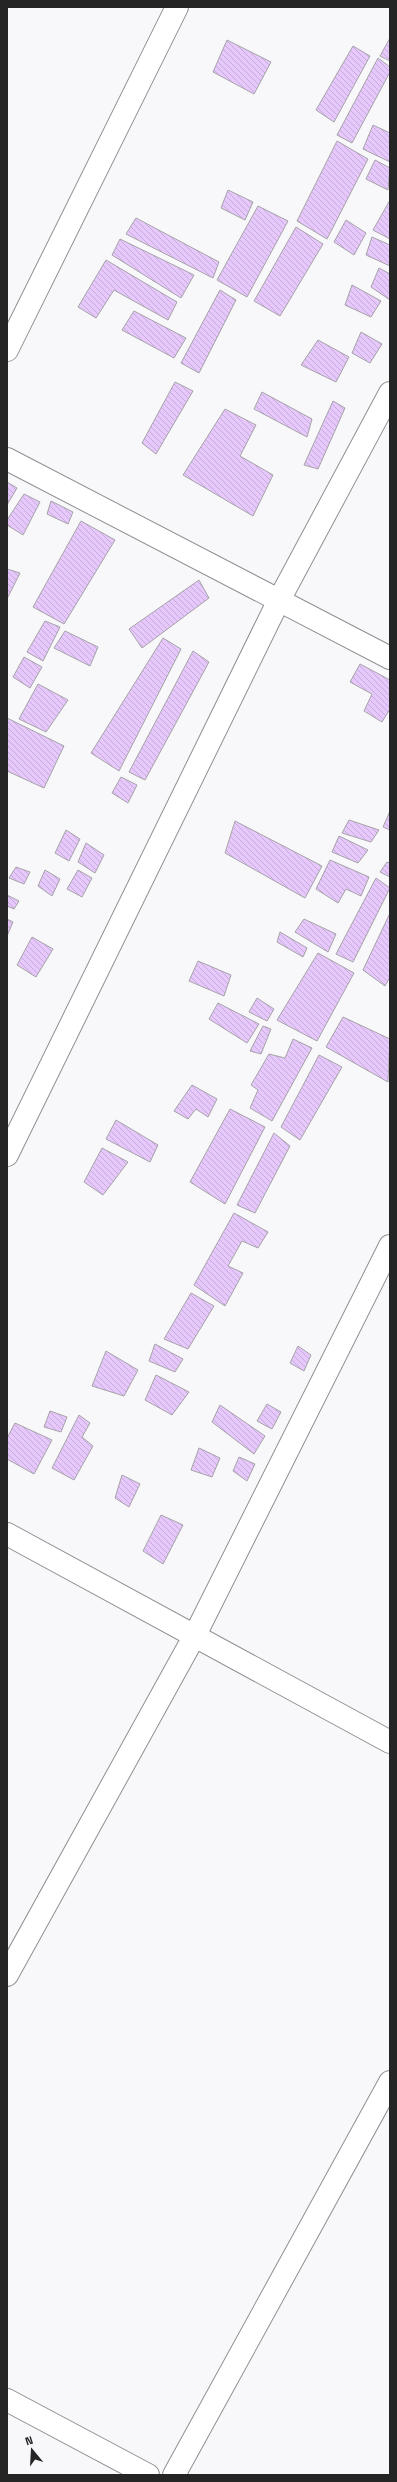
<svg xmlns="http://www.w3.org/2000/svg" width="397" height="2482" font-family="'Space Grotesk',sans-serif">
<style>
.building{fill:url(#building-back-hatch);stroke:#a5a3a6}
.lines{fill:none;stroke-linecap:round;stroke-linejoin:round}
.minor-casing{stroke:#918f92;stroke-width:24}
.minor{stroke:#fff;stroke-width:22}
</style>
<defs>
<pattern id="building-back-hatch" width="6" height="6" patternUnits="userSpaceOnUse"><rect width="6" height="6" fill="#e7c8fd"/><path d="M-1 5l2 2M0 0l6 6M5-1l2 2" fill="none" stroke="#c6acd9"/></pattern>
</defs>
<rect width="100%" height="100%" fill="#f8f7fa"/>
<path class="building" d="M 390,38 L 390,61 L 380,56 Z
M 227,40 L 271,62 L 254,94 L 213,72 Z
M 353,46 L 370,56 L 334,122 L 316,110 Z
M 378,58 L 390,67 L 390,72 L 352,143 L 337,135 Z
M 373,125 L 390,133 L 390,162 L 363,149 Z
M 337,141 L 368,159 L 327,239 L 297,221 Z
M 375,160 L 390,168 L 388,190 L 366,179 Z
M 228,190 L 253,202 L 245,220 L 221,208 Z
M 390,200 L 390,239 L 373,230 Z
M 258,206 L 288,221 L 247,297 L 217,280 Z
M 136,218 L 219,262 L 213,278 L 126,234 Z
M 346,220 L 366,233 L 354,255 L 334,242 Z
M 296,227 L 323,244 L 280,316 L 254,301 Z
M 372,237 L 390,245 L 390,266 L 366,255 Z
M 120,239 L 194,275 L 181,298 L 112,255 Z
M 106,260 L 177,302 L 168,320 L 114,290 L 96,318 L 78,307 Z
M 379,268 L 390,274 L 390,300 L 371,287 Z
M 352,285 L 381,301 L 371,317 L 345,305 Z
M 220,290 L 236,300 L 199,373 L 181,363 Z
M 134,311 L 186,338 L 174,358 L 122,330 Z
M 361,332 L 382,344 L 370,363 L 352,353 Z
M 318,340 L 349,357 L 336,382 L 301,365 Z
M 175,382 L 193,391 L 156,454 L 142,443 Z
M 262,392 L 312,419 L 307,437 L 254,409 Z
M 333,401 L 345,408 L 318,469 L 304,465 Z
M 225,409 L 256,425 L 240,456 L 273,475 L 253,516 L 183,475 Z
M 7,482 L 17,488 L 7,505 Z
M 24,494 L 40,502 L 23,535 L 7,525 L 7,520 Z
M 51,501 L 73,512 L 68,524 L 47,514 Z
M 81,521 L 115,540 L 64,624 L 33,607 Z
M 7,569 L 20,573 L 8,597 L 7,597 Z
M 199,580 L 209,598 L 142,648 L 129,629 Z
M 45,621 L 60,627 L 43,661 L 27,652 Z
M 65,631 L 98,647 L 90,666 L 54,648 Z
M 163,638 L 181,649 L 119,771 L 91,753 Z
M 193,651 L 209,662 L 145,780 L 129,772 Z
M 24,657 L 42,667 L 30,688 L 13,677 Z
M 360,664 L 390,680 L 390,709 L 382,722 L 364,711 L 372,694 L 350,682 Z
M 38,684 L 68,700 L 46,732 L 19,719 Z
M 7,718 L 64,746 L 44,788 L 7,771 Z
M 121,777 L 137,785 L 128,803 L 112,793 Z
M 390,811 L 390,830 L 383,827 Z
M 349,820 L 379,830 L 371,842 L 342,833 Z
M 235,821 L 322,866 L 305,898 L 225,853 Z
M 66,830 L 80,839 L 69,861 L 55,853 Z
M 339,836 L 368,850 L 358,863 L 332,852 Z
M 86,843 L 104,855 L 95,873 L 78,862 Z
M 330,860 L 369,877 L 361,896 L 346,889 L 338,903 L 316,889 Z
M 387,862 L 390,863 L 390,877 L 380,872 Z
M 16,867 L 30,872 L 24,884 L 9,878 Z
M 45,870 L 60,879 L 52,896 L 38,886 Z
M 78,870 L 92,878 L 82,897 L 67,889 Z
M 376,878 L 390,888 L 353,962 L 336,954 Z
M 7,895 L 19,901 L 14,909 L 7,906 Z
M 390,913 L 390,977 L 385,986 L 363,970 Z
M 7,919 L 13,922 L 7,936 Z
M 304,919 L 336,934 L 328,952 L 295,932 Z
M 280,932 L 307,948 L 303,957 L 277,942 Z
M 32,937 L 53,949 L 36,977 L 17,965 Z
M 318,953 L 354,973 L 317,1041 L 277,1020 Z
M 198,961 L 231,975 L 224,996 L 189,981 Z
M 257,998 L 274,1009 L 267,1021 L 249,1012 Z
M 218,1003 L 259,1024 L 247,1043 L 209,1019 Z
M 343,1017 L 390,1039 L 388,1082 L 326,1047 Z
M 263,1026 L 271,1029 L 261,1054 L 250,1051 Z
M 293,1039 L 312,1048 L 272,1121 L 250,1108 L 258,1090 L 251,1085 L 269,1054 L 285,1058 Z
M 319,1055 L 342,1067 L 300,1140 L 281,1127 Z
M 192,1085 L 217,1099 L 208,1117 L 196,1109 L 188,1119 L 174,1111 Z
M 230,1109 L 265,1127 L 225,1204 L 190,1182 Z
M 116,1120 L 158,1145 L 150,1162 L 106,1139 Z
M 274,1133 L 290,1146 L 255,1213 L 237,1205 Z
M 102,1148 L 128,1162 L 103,1195 L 84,1182 Z
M 234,1213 L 268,1232 L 258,1248 L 242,1241 L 228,1266 L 243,1273 L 225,1306 L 194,1285 Z
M 191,1293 L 214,1306 L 188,1349 L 164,1339 Z
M 155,1344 L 183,1359 L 175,1372 L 149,1361 Z
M 298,1346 L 311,1355 L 304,1371 L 290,1363 Z
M 106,1351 L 138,1370 L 124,1396 L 92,1386 Z
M 156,1375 L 189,1392 L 172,1415 L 145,1400 Z
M 267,1404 L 281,1412 L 272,1429 L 257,1421 Z
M 220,1405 L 265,1436 L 254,1454 L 212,1422 Z
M 50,1411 L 67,1417 L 61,1432 L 44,1427 Z
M 79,1415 L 90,1423 L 82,1437 L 93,1446 L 74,1480 L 52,1468 Z
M 15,1423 L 52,1440 L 34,1474 L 7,1459 L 7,1438 Z
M 199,1448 L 220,1458 L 212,1477 L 191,1470 Z
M 239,1457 L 255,1464 L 247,1481 L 233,1471 Z
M 122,1475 L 140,1484 L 129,1507 L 115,1498 Z
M 161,1515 L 183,1525 L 163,1564 L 143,1551 Z"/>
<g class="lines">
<g class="minor-casing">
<path id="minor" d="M 7,350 L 177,7
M 7,459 L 390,658
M 7,1155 L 278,602 L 390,393
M 7,1534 L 390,1742
M 7,1975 L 195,1635 L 390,1246
M 7,2400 L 148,2475
M 174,2475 L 390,2082"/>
</g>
<use href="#minor" class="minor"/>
</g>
<rect width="397" height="2482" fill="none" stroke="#252526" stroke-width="16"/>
<g transform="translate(32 2450) rotate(342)" stroke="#f8f7fa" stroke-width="3" paint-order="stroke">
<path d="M0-3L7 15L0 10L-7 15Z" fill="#252526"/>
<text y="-6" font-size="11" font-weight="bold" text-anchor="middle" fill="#252526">N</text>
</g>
</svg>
